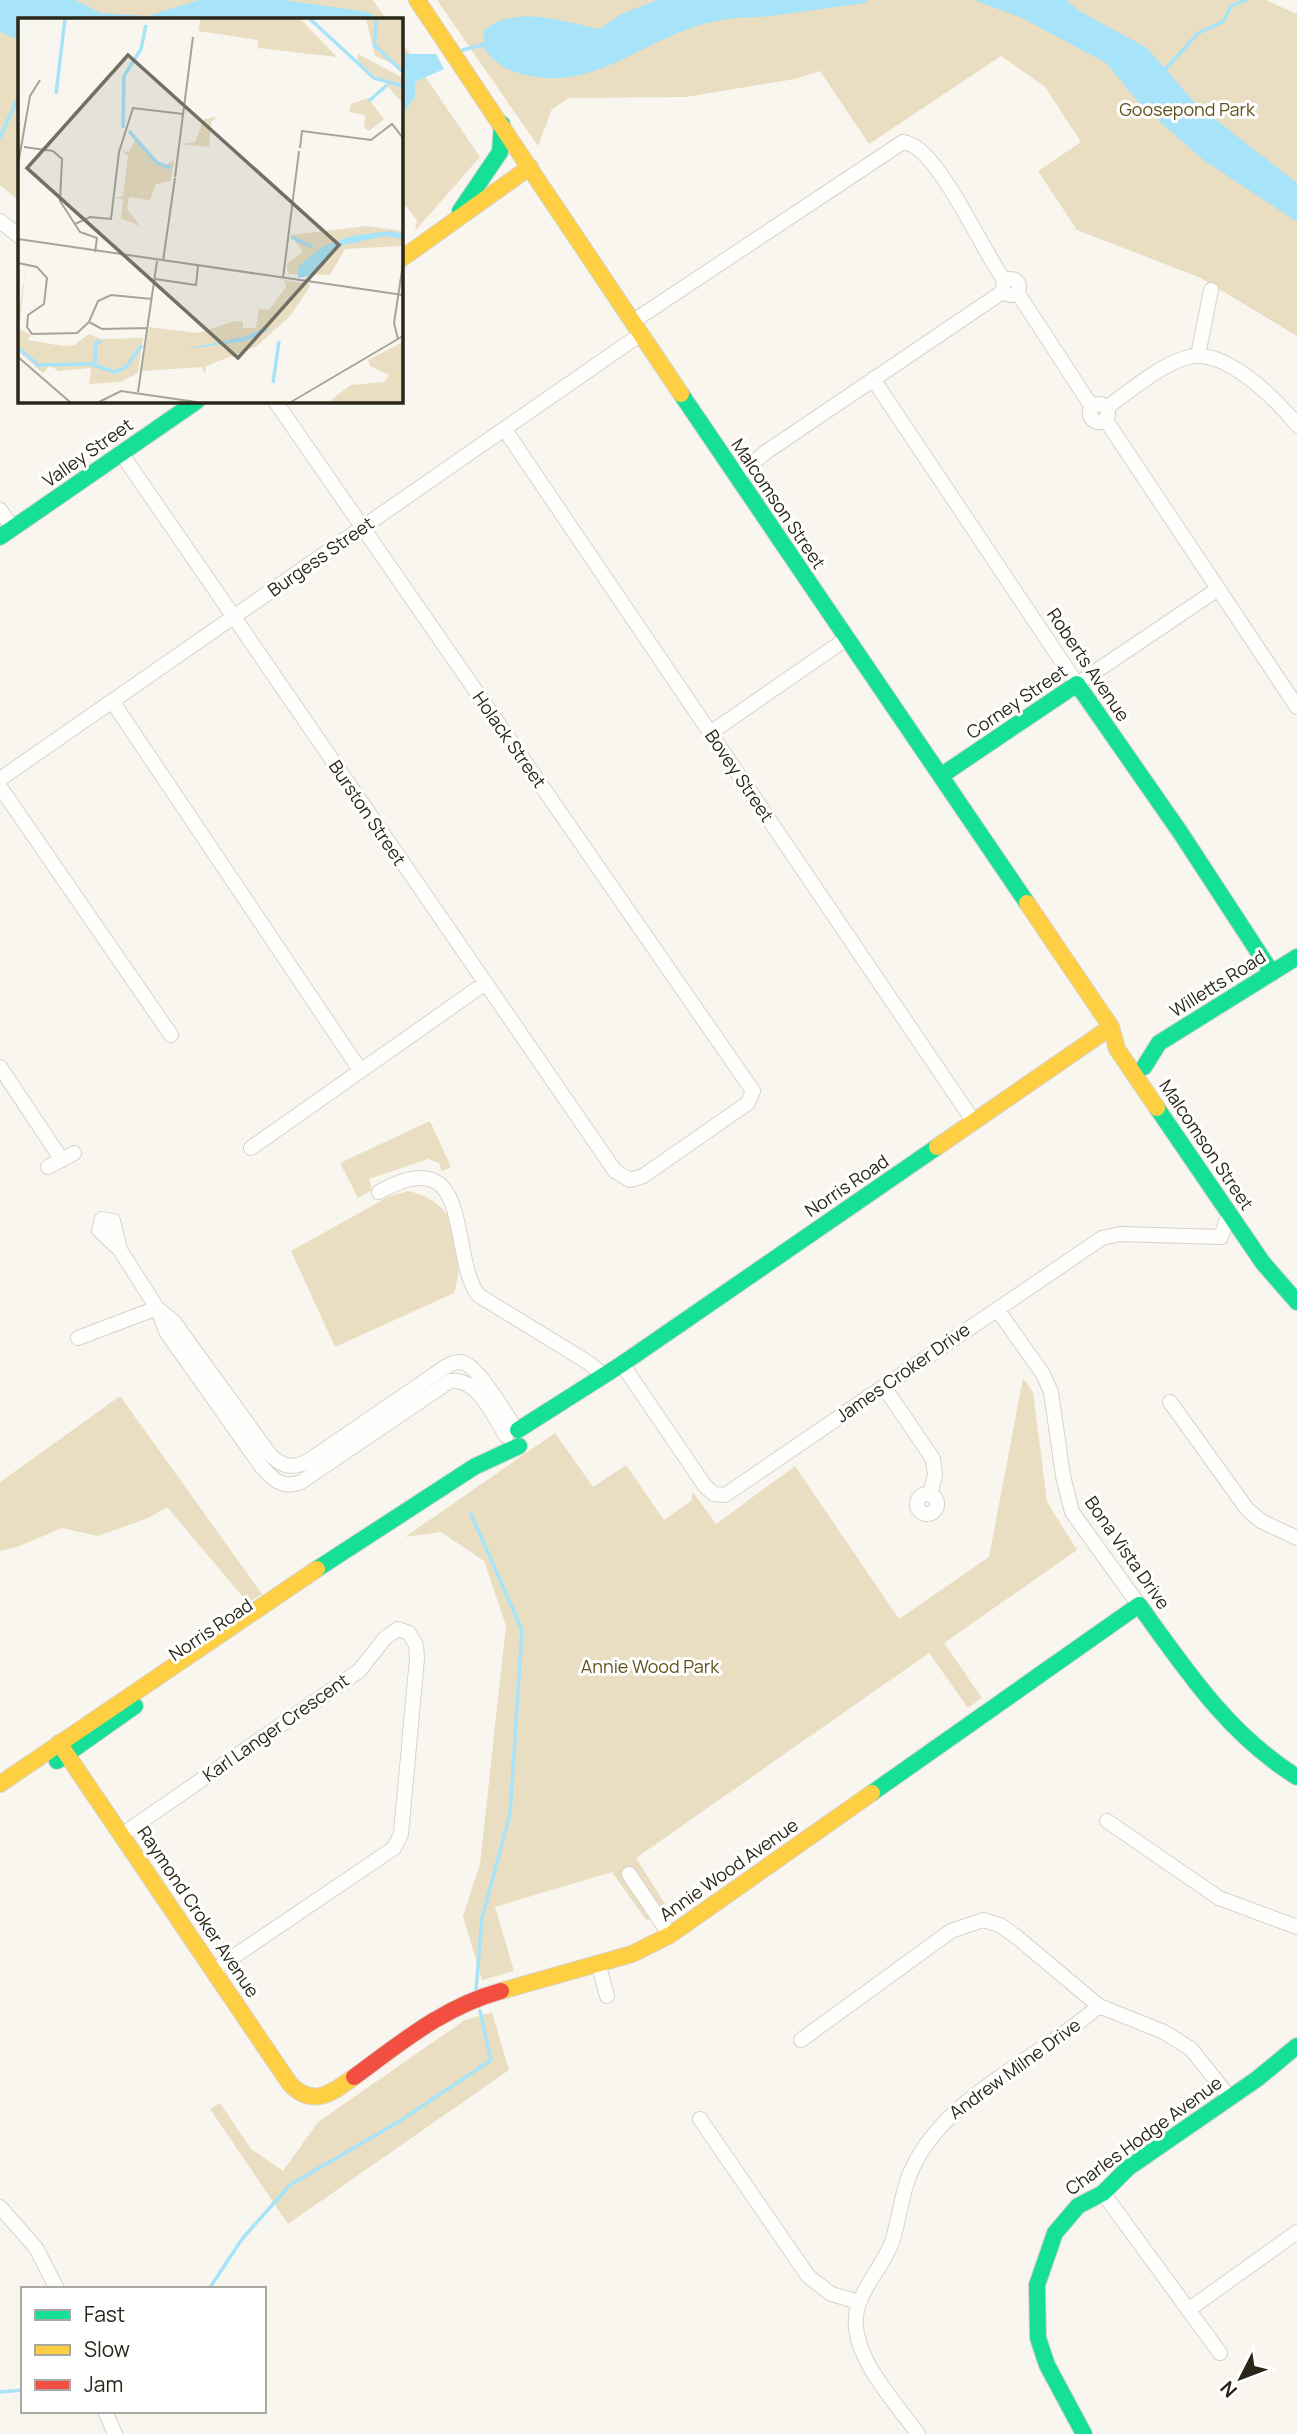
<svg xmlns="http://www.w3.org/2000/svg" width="1297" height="2434" font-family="Manrope,sans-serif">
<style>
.green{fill:#e9dec2}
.water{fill:#a7e3f9}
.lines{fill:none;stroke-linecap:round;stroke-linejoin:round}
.stream{stroke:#a7e3f9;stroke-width:3.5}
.street-casing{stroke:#d7d3ca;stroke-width:16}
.fast-casing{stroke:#d7d3ca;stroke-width:18}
.slow-casing{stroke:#d7d3ca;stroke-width:18}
.jam-casing{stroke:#d7d3ca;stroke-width:18}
.street{stroke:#fefefd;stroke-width:14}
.fast{stroke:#16e098;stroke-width:16}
.slow{stroke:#ffcf43;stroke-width:16}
.jam{stroke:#f24e42;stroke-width:16}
.labels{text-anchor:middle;stroke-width:6;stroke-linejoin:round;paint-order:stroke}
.park-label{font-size:18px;fill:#62511a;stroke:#fff}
.street-label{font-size:18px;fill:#2a2619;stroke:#fff}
.inset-river{fill:none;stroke:#a7e3f9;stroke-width:3.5}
.inset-road{fill:none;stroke:#a6a399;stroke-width:2}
.view{fill:#726f64;fill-opacity:0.15;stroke:#726f64;stroke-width:3.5}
.inset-edge{fill:none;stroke:#2a2619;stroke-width:3.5}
</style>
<rect width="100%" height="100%" fill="#f9f6ef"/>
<path class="green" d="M 0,0 L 373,0 L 386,19 L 19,19 L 19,201 L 0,185 Z
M 437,0 L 1266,0 L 1297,14 L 1297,336 L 1201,278 L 1077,230 L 1038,171 L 1081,142 L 1045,87 L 1001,56 L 869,144 L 820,71 L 795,79 L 686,97 L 569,98 L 552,109 L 538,146 Z
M 401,41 L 480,157 L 415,231 L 417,221 L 407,207 L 401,204 Z
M 430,1121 L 451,1167 L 442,1171 L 439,1163 L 428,1159 L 369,1179 L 372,1190 L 358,1198 L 340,1163 Z
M 408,1191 C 459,1202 467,1248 454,1293 L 335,1347 L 291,1251 L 388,1197 Z
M 1023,1378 L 1033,1392 L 1047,1502 L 1077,1550 L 944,1643 L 982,1698 L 968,1708 L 929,1653 L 636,1858 L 667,1907 L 647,1921 L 612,1872 L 495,1907 L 514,1971 L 482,1980 L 463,1916 L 480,1864 L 506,1626 L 484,1561 L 441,1532 L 405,1537 L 555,1433 L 593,1487 L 626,1465 L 664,1520 L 691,1501 L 693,1492 L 716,1524 L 795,1466 L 899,1619 L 989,1557 Z
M 120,1396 L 262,1594 L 248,1603 L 167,1507 L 148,1518 L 98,1536 L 62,1528 L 17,1547 L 0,1551 L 0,1482 Z
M 492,2012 L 509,2070 L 288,2224 L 210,2109 L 220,2103 L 251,2149 L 283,2171 L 318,2122 L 465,2020 Z"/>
<path class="water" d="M 0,0 L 75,0 L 101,13 L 148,16 L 199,0 L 283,0 L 368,12 L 379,19 L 19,19 L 19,40 L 0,32 Z
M 657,0 L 868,0 L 865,3 C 834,7 802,12 770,16 C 752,18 734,17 717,21 C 649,33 597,93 526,75 C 507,71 494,63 483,47 L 484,30 C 517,4 563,22 600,29 L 621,14 Z
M 974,0 L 1066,0 L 1081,12 L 1147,48 L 1197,105 L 1297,183 L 1297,222 L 1202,159 L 1140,104 L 1106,63 L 1022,18 Z
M 401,48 L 405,54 L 436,54 L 444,69 L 415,82 L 415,97 L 401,117 Z"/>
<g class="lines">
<path class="stream" d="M 459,51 L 486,44
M 1162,73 L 1198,33 L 1223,22 L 1231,6 L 1246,0
M 0,137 L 19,96
M 471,1514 L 522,1630 L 510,1814 L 482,1918 L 476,1990
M 209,2289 L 242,2239 L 290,2185 L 398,2122 L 491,2060 L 480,2011
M 0,2392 L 23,2390"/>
<g class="street-casing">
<path id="street" d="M 0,221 L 19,236
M1003 287a8 8 0 1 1 16 0a8 8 0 1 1-16 0Z
M 1017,292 L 1092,407
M 632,322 L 903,142 C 938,145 983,254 1005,281
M 1198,355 L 1211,290
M 873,379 L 1077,684 L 1218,589
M1090 413a9 9 0 1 1 18 0a9 9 0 1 1-18 0Z
M 1106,408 C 1130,391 1157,367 1185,358 C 1223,345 1275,398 1297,425
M 1105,419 L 1297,707
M 505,430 L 974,1122
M 121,453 L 615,1171 L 630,1180 L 643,1176 L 748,1103 L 753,1091 L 275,401
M 737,476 L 766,452 L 1004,291
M 0,510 L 13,528
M 112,701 L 360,1070
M 710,733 L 846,639
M 0,779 L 641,334
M 0,787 L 171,1035
M 0,1067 L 62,1160
M 251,1148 L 484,984
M 48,1167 L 74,1153
M 379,1192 C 475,1138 448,1252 478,1295 L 589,1363 L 604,1376
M 120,1250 L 113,1221 L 102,1219 L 99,1230 L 120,1250 L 157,1308 L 167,1333 L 262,1467 C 273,1480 283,1489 301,1482 L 450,1381 C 478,1377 494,1417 506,1436
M 157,1308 L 174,1322 L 268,1452 C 280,1466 291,1470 308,1461 L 435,1374 C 442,1369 451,1362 460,1362 C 477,1362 506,1416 517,1430
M 997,1309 L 1043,1374 L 1051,1392 L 1063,1476 L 1072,1512 L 1139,1605
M 78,1338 L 157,1308
M 622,1364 L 705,1486 L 714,1494 L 725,1495 L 1102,1238 L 1121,1234 L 1221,1237 L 1229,1213
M 884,1387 L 933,1459 L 935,1475 L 930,1495
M 1170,1402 L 1247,1509 L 1261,1521 L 1297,1538
M917 1504a10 10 0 1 1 20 0a10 10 0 1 1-20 0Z
M 1107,1821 L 1219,1898 L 1297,1927
M 123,1834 L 359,1671 L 385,1638 L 398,1629 L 409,1633 L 416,1645 L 417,1658 L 401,1834 L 394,1848 L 214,1970
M 629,1874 L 670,1935
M 598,1963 L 607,1996
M 801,2040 L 951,1931 L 983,1920 L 1000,1925 L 1018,1938 L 1099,2006 L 1164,2032 L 1191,2049 L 1230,2098
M 700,2119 L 808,2276 L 831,2294 L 859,2302
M 1103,2193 L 1220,2353
M 0,2207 L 36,2248 L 57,2289
M 1188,2310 L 1297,2232
M 105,2411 L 115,2434
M 918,2434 C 894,2400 842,2348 859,2303 C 867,2281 884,2264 892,2242 C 900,2218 901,2192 912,2169 C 946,2095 1039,2059 1099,2006"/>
</g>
<g class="fast-casing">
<path id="fast" d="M 460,211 L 500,152 L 502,124
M 681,394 L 1027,903
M 0,537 L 197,401
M 942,775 L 1077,684 L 1180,832 L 1272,973
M 1144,1067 L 1159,1043 L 1297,957
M 1157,1108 L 1263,1263 L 1297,1302
M 518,1430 L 622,1364 L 937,1147
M 317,1569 L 474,1467 L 519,1446
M 57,1761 L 135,1706
M 872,1793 L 1139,1605 C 1186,1670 1228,1734 1297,1777
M 1084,2434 L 1047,2365 L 1038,2338 L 1037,2285 L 1055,2233 L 1078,2206 L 1103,2193 L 1128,2168 L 1257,2079 L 1297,2046"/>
</g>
<g class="slow-casing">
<path id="slow" d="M 417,0 L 681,394
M 401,259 L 530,167
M 1027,903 L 1111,1027 L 1117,1049 L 1157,1108
M 937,1147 L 1111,1027
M 59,1743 L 290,2084 C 313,2108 332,2093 354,2077
M 0,1784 L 317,1569
M 501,1991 L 632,1954 L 670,1935 L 872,1793"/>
</g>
<g class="jam-casing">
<path id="jam" d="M 354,2077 C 402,2042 443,2007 501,1991"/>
</g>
<use href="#street" class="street"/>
<use href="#fast" class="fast"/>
<use href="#slow" class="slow"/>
<use href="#jam" class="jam"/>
</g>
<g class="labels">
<g class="park-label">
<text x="1187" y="116">Goosepond Park</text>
<text x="650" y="1673">Annie Wood Park</text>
</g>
<g class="street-label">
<text transform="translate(88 453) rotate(-35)" y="6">Valley Street</text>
<text transform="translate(778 504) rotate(56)" y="6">Malcomson Street</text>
<text transform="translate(321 557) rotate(-35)" y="6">Burgess Street</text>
<text transform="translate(1088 665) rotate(56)" y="6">Roberts Avenue</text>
<text transform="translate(1017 702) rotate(-34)" y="6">Corney Street</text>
<text transform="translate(509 740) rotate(55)" y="6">Holack Street</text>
<text transform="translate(739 776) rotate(56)" y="6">Bovey Street</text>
<text transform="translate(367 813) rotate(56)" y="6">Burston Street</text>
<text transform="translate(1218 984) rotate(-32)" y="6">Willetts Road</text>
<text transform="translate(1206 1145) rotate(56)" y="6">Malcomson Street</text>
<text transform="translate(847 1186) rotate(-34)" y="6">Norris Road</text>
<text transform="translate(903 1373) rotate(-35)" y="6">James Croker Drive</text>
<text transform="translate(1127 1553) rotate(55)" y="6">Bona Vista Drive</text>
<text transform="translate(211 1630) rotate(-34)" y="6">Norris Road</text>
<text transform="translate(276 1728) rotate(-35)" y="6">Karl Langer Crescent</text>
<text transform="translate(729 1870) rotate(-35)" y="6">Annie Wood Avenue</text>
<text transform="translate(198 1912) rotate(56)" y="6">Raymond Croker Avenue</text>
<text transform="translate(1015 2069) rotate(-36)" y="6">Andrew Milne Drive</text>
<text transform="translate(1144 2136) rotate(-36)" y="6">Charles Hodge Avenue</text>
</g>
</g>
<g transform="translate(18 18)">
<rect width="385" height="385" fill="#f9f6ef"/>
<path d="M 183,1 L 282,1 L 319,39 L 240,30 L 240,22 L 180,13 ZM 348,1 L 385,1 L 385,50 L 357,38 ZM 340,36 L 385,60 L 385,86 L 368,66 L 339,44 ZM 350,80 L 366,101 L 351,113 L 346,110 L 347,97 L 331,94 L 333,86 ZM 199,99 L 193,104 L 191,129 L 162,126 L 177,124 L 186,101 ZM 112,114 L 141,144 L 148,147 L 156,142 L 153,163 L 138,166 L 132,182 L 111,179 L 109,191 L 122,208 L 103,200 L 105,181 L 97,180 L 105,178 L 110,138 L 104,133 L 111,134 L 117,122 ZM 349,208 L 385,213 L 385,228 L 327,231 L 312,257 L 270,256 L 269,245 L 285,234 L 273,217 ZM 8,250 L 1,311 L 13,317 L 9,322 L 45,328 L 56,327 L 71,316 L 82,321 L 125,320 L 120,355 L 103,364 L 71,366 L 73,350 L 41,353 L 32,348 L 25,355 L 0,333 L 0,300 ZM 266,262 L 292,266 L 291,270 L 272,298 L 239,328 L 188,348 L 187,356 L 184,349 L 124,353 L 131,309 L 180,315 L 217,303 L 225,304 L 225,310 L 238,310 L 241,291 L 251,292 L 268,269 ZM 385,324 L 385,384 L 310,384 L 333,367 L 366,364 L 371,357 L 352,348 L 350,342 Z" fill="#e9dec2"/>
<path d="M 372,213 L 385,216 L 385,221 L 367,218 L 326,227 L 312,235 L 291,258 L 280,260 L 280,249 L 302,230 L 333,218 ZM 249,308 L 250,313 L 227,323 L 163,332 L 229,318 Z" fill="#a7e3f9"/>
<path class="inset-river" d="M 292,1 L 356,60 L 385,68M 359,1 L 356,27 L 385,54M 38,76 L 47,1M 351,83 L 369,67M 105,110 L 106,58 L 123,31 L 128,7M 111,113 L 139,145 L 153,150M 273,219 L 295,229M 0,330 L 18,345M 77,346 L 78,325 L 84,323M 17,347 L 73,346 L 97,354 L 108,349 L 124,327M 255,365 L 261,323"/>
<path class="inset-road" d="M 6,129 L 35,133 L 44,141 L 42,183 L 62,214 L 79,220 L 77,234M 282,130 L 284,113 L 353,122 L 374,106 L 385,120M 0,147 L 12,78 L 22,62M 157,159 L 175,19M 57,206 L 72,199 L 93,201 L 101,134 L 115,90 L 165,96M 0,221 L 385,277M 145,243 L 157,160M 0,245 L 19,249 L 29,260 L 26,286 L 10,297 L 9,309 L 14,316 L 59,315 L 71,304 L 80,283 L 93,277 L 134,281M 265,260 L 281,133M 137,261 L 178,267 L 180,248M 71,304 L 84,311 L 129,310M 380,321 L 376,305 L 385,246M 0,339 L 52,384M 120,374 L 139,243M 81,384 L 103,373 L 178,384M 273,384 L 385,318"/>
<path class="view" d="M 110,37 L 321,227 L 220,340 L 9,150 Z"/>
<rect width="385" height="385" class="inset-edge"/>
</g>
<rect x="21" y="2287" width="245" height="126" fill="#ffffff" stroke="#aaa8a3" stroke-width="2"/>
<rect x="35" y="2310" width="35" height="10" fill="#16e098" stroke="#aaa8a3" stroke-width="2"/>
<text x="84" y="2322" font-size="21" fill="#2a2619">Fast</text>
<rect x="35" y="2345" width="35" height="10" fill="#ffcf43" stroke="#aaa8a3" stroke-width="2"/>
<text x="84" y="2357" font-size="21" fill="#2a2619">Slow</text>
<rect x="35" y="2380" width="35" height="10" fill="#f24e42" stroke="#aaa8a3" stroke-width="2"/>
<text x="84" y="2392" font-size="21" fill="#2a2619">Jam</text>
<g transform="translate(1241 2378) rotate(228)" stroke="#ffffff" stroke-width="5" paint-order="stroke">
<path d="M0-5L12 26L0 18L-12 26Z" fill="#2a2619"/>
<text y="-10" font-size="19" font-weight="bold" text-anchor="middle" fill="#2a2619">N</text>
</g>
</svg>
